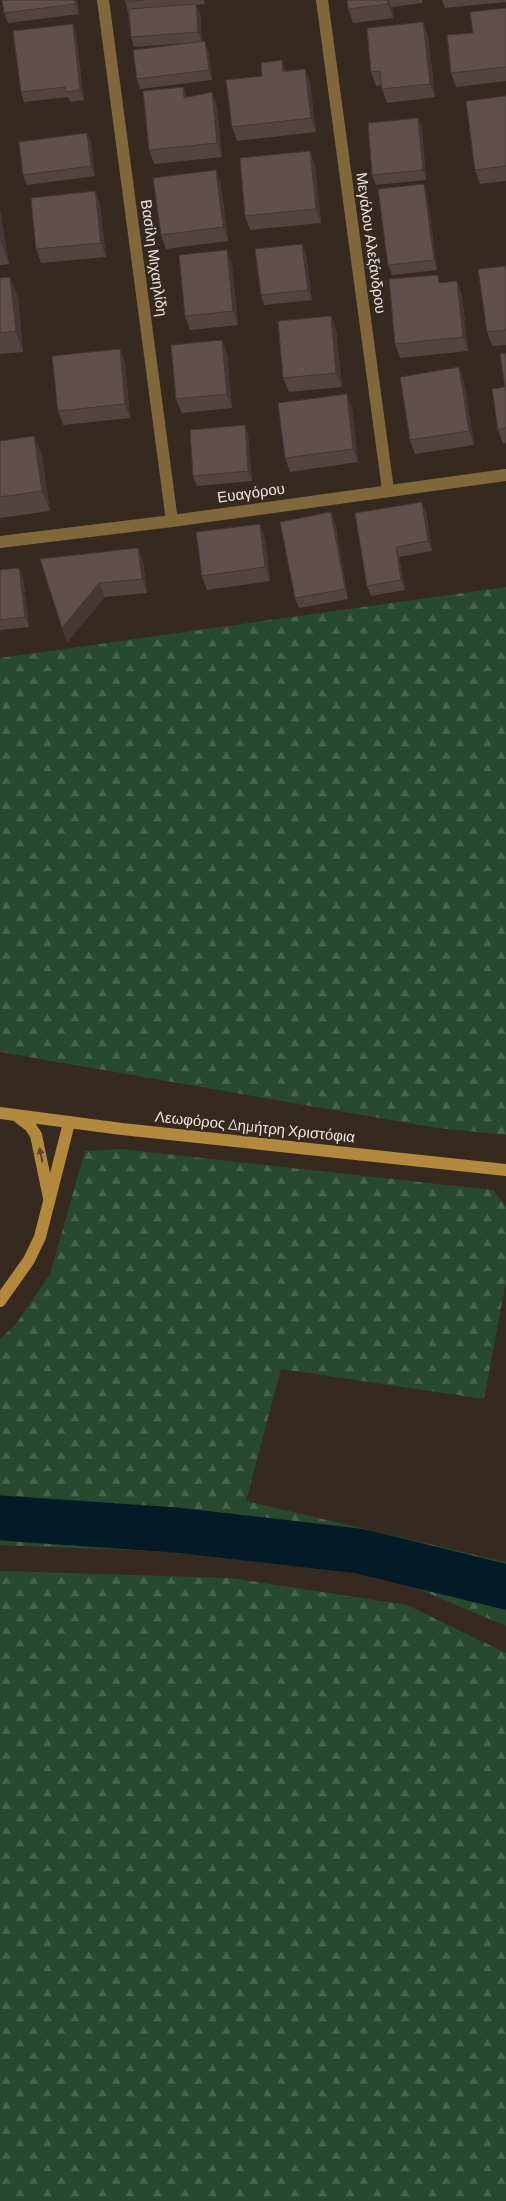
<svg xmlns="http://www.w3.org/2000/svg" width="506" height="2201" font-family="Barlow,sans-serif">
<style>
.forest{fill:url(#forest-firs)}
.lines{fill:none;stroke-linecap:round;stroke-linejoin:round}
.river{stroke:#031b27;stroke-width:45}
.street{stroke:#81683b;stroke-width:12}
.secondary{stroke:#b2893d;stroke-width:12}
.wall{fill:#534440}
.shaded-wall{fill:#443734}
.building{fill:#614f4b;stroke:#443734}
.oneway{fill:#5b4629}
.labels{text-anchor:middle;stroke-width:4.5;stroke-linejoin:round;paint-order:stroke}
.street-label{font-size:15px;fill:#efe7e0;stroke:#362920}
</style>
<defs>
<pattern id="forest-firs" width="22" height="20" patternUnits="userSpaceOnUse" patternTransform="scale(1.25)"><rect width="22" height="20" fill="#274a2f"/><path d="M5 1l3.5 6h-7zM16 11l3.5 6h-7z" fill="#47644d"/></pattern>
</defs>
<rect width="100%" height="100%" fill="#362920"/>
<path class="forest" d="M 506,587 L 506,1135 L 437,1128 L 0,1052 L 0,658 Z
M 121,1149 L 493,1190 L 506,1207 L 506,1281 L 484,1399 L 281,1369 L 246,1501 L 506,1562 L 506,1626 L 347,1559 L 0,1545 L 0,1339 L 17,1323 L 50,1274 L 85,1151 Z
M 0,1571 L 231,1578 L 407,1605 L 506,1653 L 506,2201 L 0,2201 Z"/>
<g class="lines">
<path class="river" d="M 0,1518 L 176,1530 L 359,1551 L 506,1587"/>
<path class="street" d="M 103,0 L 172,521
M 322,0 L 388,490
M 0,542 L 172,521 L 506,475"/>
<path class="secondary" d="M 0,1113 L 122,1129 L 506,1170
M 18,1117 L 30,1126 L 36,1135 L 49,1198
M 0,1301 L 29,1260 L 40,1237 L 69,1123"/>
</g>
<path class="wall" d="M 77,0 L 79,14 L 8,23 L 4,13 Z
M 125,0 L 204,0 L 205,4 L 196,5 L 200,14 L 202,41 L 208,51 L 212,80 L 140,89 L 137,79 L 189,43 L 134,47 L 131,37 L 128,12 Z
M 347,0 L 422,0 L 422,3 L 392,7 L 393,18 L 353,23 L 348,9 Z
M 442,0 L 506,0 L 506,2 L 445,8 Z
M 506,8 L 506,81 L 456,87 L 451,73 L 473,33 Z
M 423,22 L 428,36 L 435,97 L 387,103 L 382,89 L 382,85 L 376,86 L 371,72 Z
M 73,24 L 76,34 L 84,100 L 70,102 L 68,97 L 24,102 L 21,92 Z
M 305,69 L 310,83 L 316,132 L 237,141 L 232,127 L 262,76 L 286,71 Z
M 183,87 L 186,97 L 212,92 L 217,106 L 222,157 L 154,164 L 149,150 Z
M 506,96 L 506,181 L 480,184 L 475,170 Z
M 418,118 L 422,128 L 426,180 L 376,185 L 372,175 Z
M 87,133 L 91,143 L 95,176 L 27,185 L 23,175 Z
M 315,165 L 321,223 L 250,230 L 245,216 Z
M 216,170 L 221,184 L 228,241 L 166,249 L 161,235 Z
M 424,184 L 427,194 L 437,270 L 392,275 L 388,265 Z
M 95,191 L 100,205 L 106,257 L 41,263 L 36,249 Z
M 0,211 L 9,264 L 0,265 Z
M 306,254 L 312,300 L 264,305 L 261,295 Z
M 232,264 L 238,325 L 190,330 L 185,316 Z
M 506,266 L 506,345 L 492,346 L 487,332 Z
M 0,278 L 18,297 L 23,352 L 0,354 Z
M 441,282 L 462,295 L 468,351 L 400,358 L 395,344 Z
M 331,316 L 336,330 L 342,387 L 289,392 L 283,378 Z
M 222,340 L 227,354 L 232,408 L 182,413 L 176,399 Z
M 120,349 L 125,363 L 130,418 L 63,425 L 58,411 Z
M 506,353 L 506,443 L 503,444 L 498,430 L 505,387 Z
M 464,381 L 474,445 L 415,454 L 410,440 Z
M 352,408 L 358,462 L 290,472 L 285,458 Z
M 245,425 L 248,435 L 252,481 L 197,486 L 193,476 Z
M 34,436 L 42,456 L 50,511 L 0,518 L 0,441 Z
M 331,512 L 335,522 L 348,599 L 299,608 L 295,598 Z
M 426,512 L 432,551 L 399,557 L 405,590 L 371,596 L 367,586 L 355,513 Z
M 265,538 L 270,581 L 207,590 L 202,576 Z
M 138,548 L 143,562 L 147,593 L 105,597 L 67,642 L 40,559 Z
M 0,570 L 23,578 L 29,627 L 0,630 Z"/>
<path class="shaded-wall" d="M 75,0 L 77,0 L 79,14 L 75,4 Z
M 387,0 L 389,0 L 392,7 L 393,18 L 388,4 Z
M 196,4 L 200,14 L 202,42 L 198,32 Z
M 423,22 L 428,36 L 435,97 L 430,84 Z
M 73,24 L 76,34 L 84,100 L 80,90 Z
M 205,41 L 208,51 L 212,80 L 209,70 Z
M 282,60 L 287,74 L 283,72 Z
M 305,69 L 310,83 L 316,132 L 311,118 Z
M 183,87 L 188,101 L 184,98 Z
M 212,92 L 217,106 L 222,157 L 217,143 Z
M 418,118 L 422,128 L 426,180 L 423,170 Z
M 87,133 L 91,143 L 95,176 L 91,166 Z
M 310,151 L 315,165 L 321,223 L 316,209 Z
M 216,170 L 221,184 L 228,241 L 223,227 Z
M 424,184 L 427,194 L 437,270 L 434,260 Z
M 95,191 L 100,205 L 106,257 L 101,243 Z
M 0,211 L 1,214 L 9,264 L 2,244 L 0,232 Z
M 302,244 L 306,254 L 312,300 L 308,290 Z
M 227,250 L 232,264 L 238,325 L 233,311 Z
M 10,277 L 18,297 L 23,352 L 16,331 Z
M 457,281 L 462,295 L 468,351 L 463,337 Z
M 331,316 L 336,330 L 342,387 L 336,373 Z
M 222,340 L 227,354 L 232,408 L 227,394 Z
M 120,349 L 125,363 L 130,418 L 125,404 Z
M 459,367 L 464,381 L 474,445 L 469,431 Z
M 347,394 L 352,408 L 358,462 L 353,449 Z
M 245,425 L 248,435 L 252,481 L 248,471 Z
M 34,436 L 42,456 L 50,511 L 42,491 Z
M 422,502 L 426,512 L 432,551 L 428,541 Z
M 331,512 L 335,522 L 348,599 L 345,589 Z
M 260,524 L 265,538 L 270,581 L 265,567 Z
M 396,547 L 399,557 L 405,590 L 401,580 Z
M 138,548 L 143,562 L 147,593 L 142,579 Z
M 19,568 L 23,578 L 29,627 L 25,617 Z
M 99,583 L 105,597 L 67,642 L 62,628 Z"/>
<path class="building" d="M 2,0 L 75,0 L 75,4 L 4,13 Z
M 125,0 L 143,0 L 125,2 Z
M 347,0 L 387,0 L 388,4 L 348,9 Z
M 196,4 L 198,32 L 131,37 L 129,9 Z
M 506,8 L 506,67 L 451,73 L 447,35 L 473,33 L 470,12 Z
M 423,22 L 430,84 L 382,89 L 380,71 L 371,72 L 367,28 Z
M 73,24 L 80,90 L 66,92 L 65,87 L 21,92 L 13,31 Z
M 205,41 L 209,70 L 137,79 L 133,50 Z
M 282,60 L 283,72 L 305,69 L 311,118 L 232,127 L 226,80 L 262,76 L 261,63 Z
M 183,87 L 184,98 L 212,92 L 217,143 L 149,150 L 143,91 Z
M 506,96 L 506,166 L 475,170 L 466,101 Z
M 418,118 L 423,170 L 372,175 L 368,123 Z
M 87,133 L 91,166 L 23,175 L 19,142 Z
M 310,151 L 316,209 L 245,216 L 240,158 Z
M 216,170 L 223,227 L 161,235 L 153,178 Z
M 424,184 L 434,260 L 388,265 L 378,189 Z
M 95,191 L 101,243 L 36,249 L 31,198 Z
M 0,232 L 2,244 L 0,244 Z
M 302,244 L 308,290 L 261,295 L 255,249 Z
M 227,250 L 233,311 L 185,316 L 179,255 Z
M 506,266 L 506,330 L 487,332 L 478,269 Z
M 438,275 L 439,283 L 457,281 L 463,337 L 395,344 L 389,279 Z
M 10,277 L 16,331 L 0,333 L 0,278 Z
M 331,316 L 336,373 L 283,378 L 278,321 Z
M 222,340 L 227,394 L 176,399 L 171,345 Z
M 120,349 L 125,404 L 58,411 L 52,356 Z
M 506,353 L 506,428 L 498,430 L 492,389 L 505,387 L 500,354 Z
M 459,367 L 469,431 L 410,440 L 400,377 Z
M 347,394 L 353,449 L 285,458 L 278,403 Z
M 245,425 L 248,471 L 193,476 L 190,430 Z
M 34,436 L 42,491 L 0,497 L 0,441 Z
M 422,502 L 428,541 L 396,547 L 401,580 L 367,586 L 355,513 Z
M 331,512 L 345,589 L 295,598 L 280,522 Z
M 260,524 L 265,567 L 202,576 L 196,532 Z
M 138,548 L 142,579 L 99,583 L 62,628 L 40,559 Z
M 19,568 L 25,617 L 0,620 L 0,570 Z"/>
<defs><path id="oneway-solid" d="M-6-.8H1V-3.2L6.5 0L1 3.2V.8H-6Z" transform="scale(1.25)"/></defs>
<use class="oneway" href="#oneway-solid" transform="translate(41 1155) rotate(-102)"/>
<g class="labels">
<g class="street-label">
<text transform="translate(371 243) rotate(82)" y="5">Μεγάλου Αλεξάνδρου</text>
<text transform="translate(154 258) rotate(82)" y="5">Βασίλη Μιχαηλίδη</text>
<text transform="translate(251 493) rotate(-8)" y="5">Ευαγόρου</text>
<text transform="translate(255 1127) rotate(6)" y="5">Λεωφόρος Δημήτρη Χριστόφια</text>
</g>
</g>
</svg>
